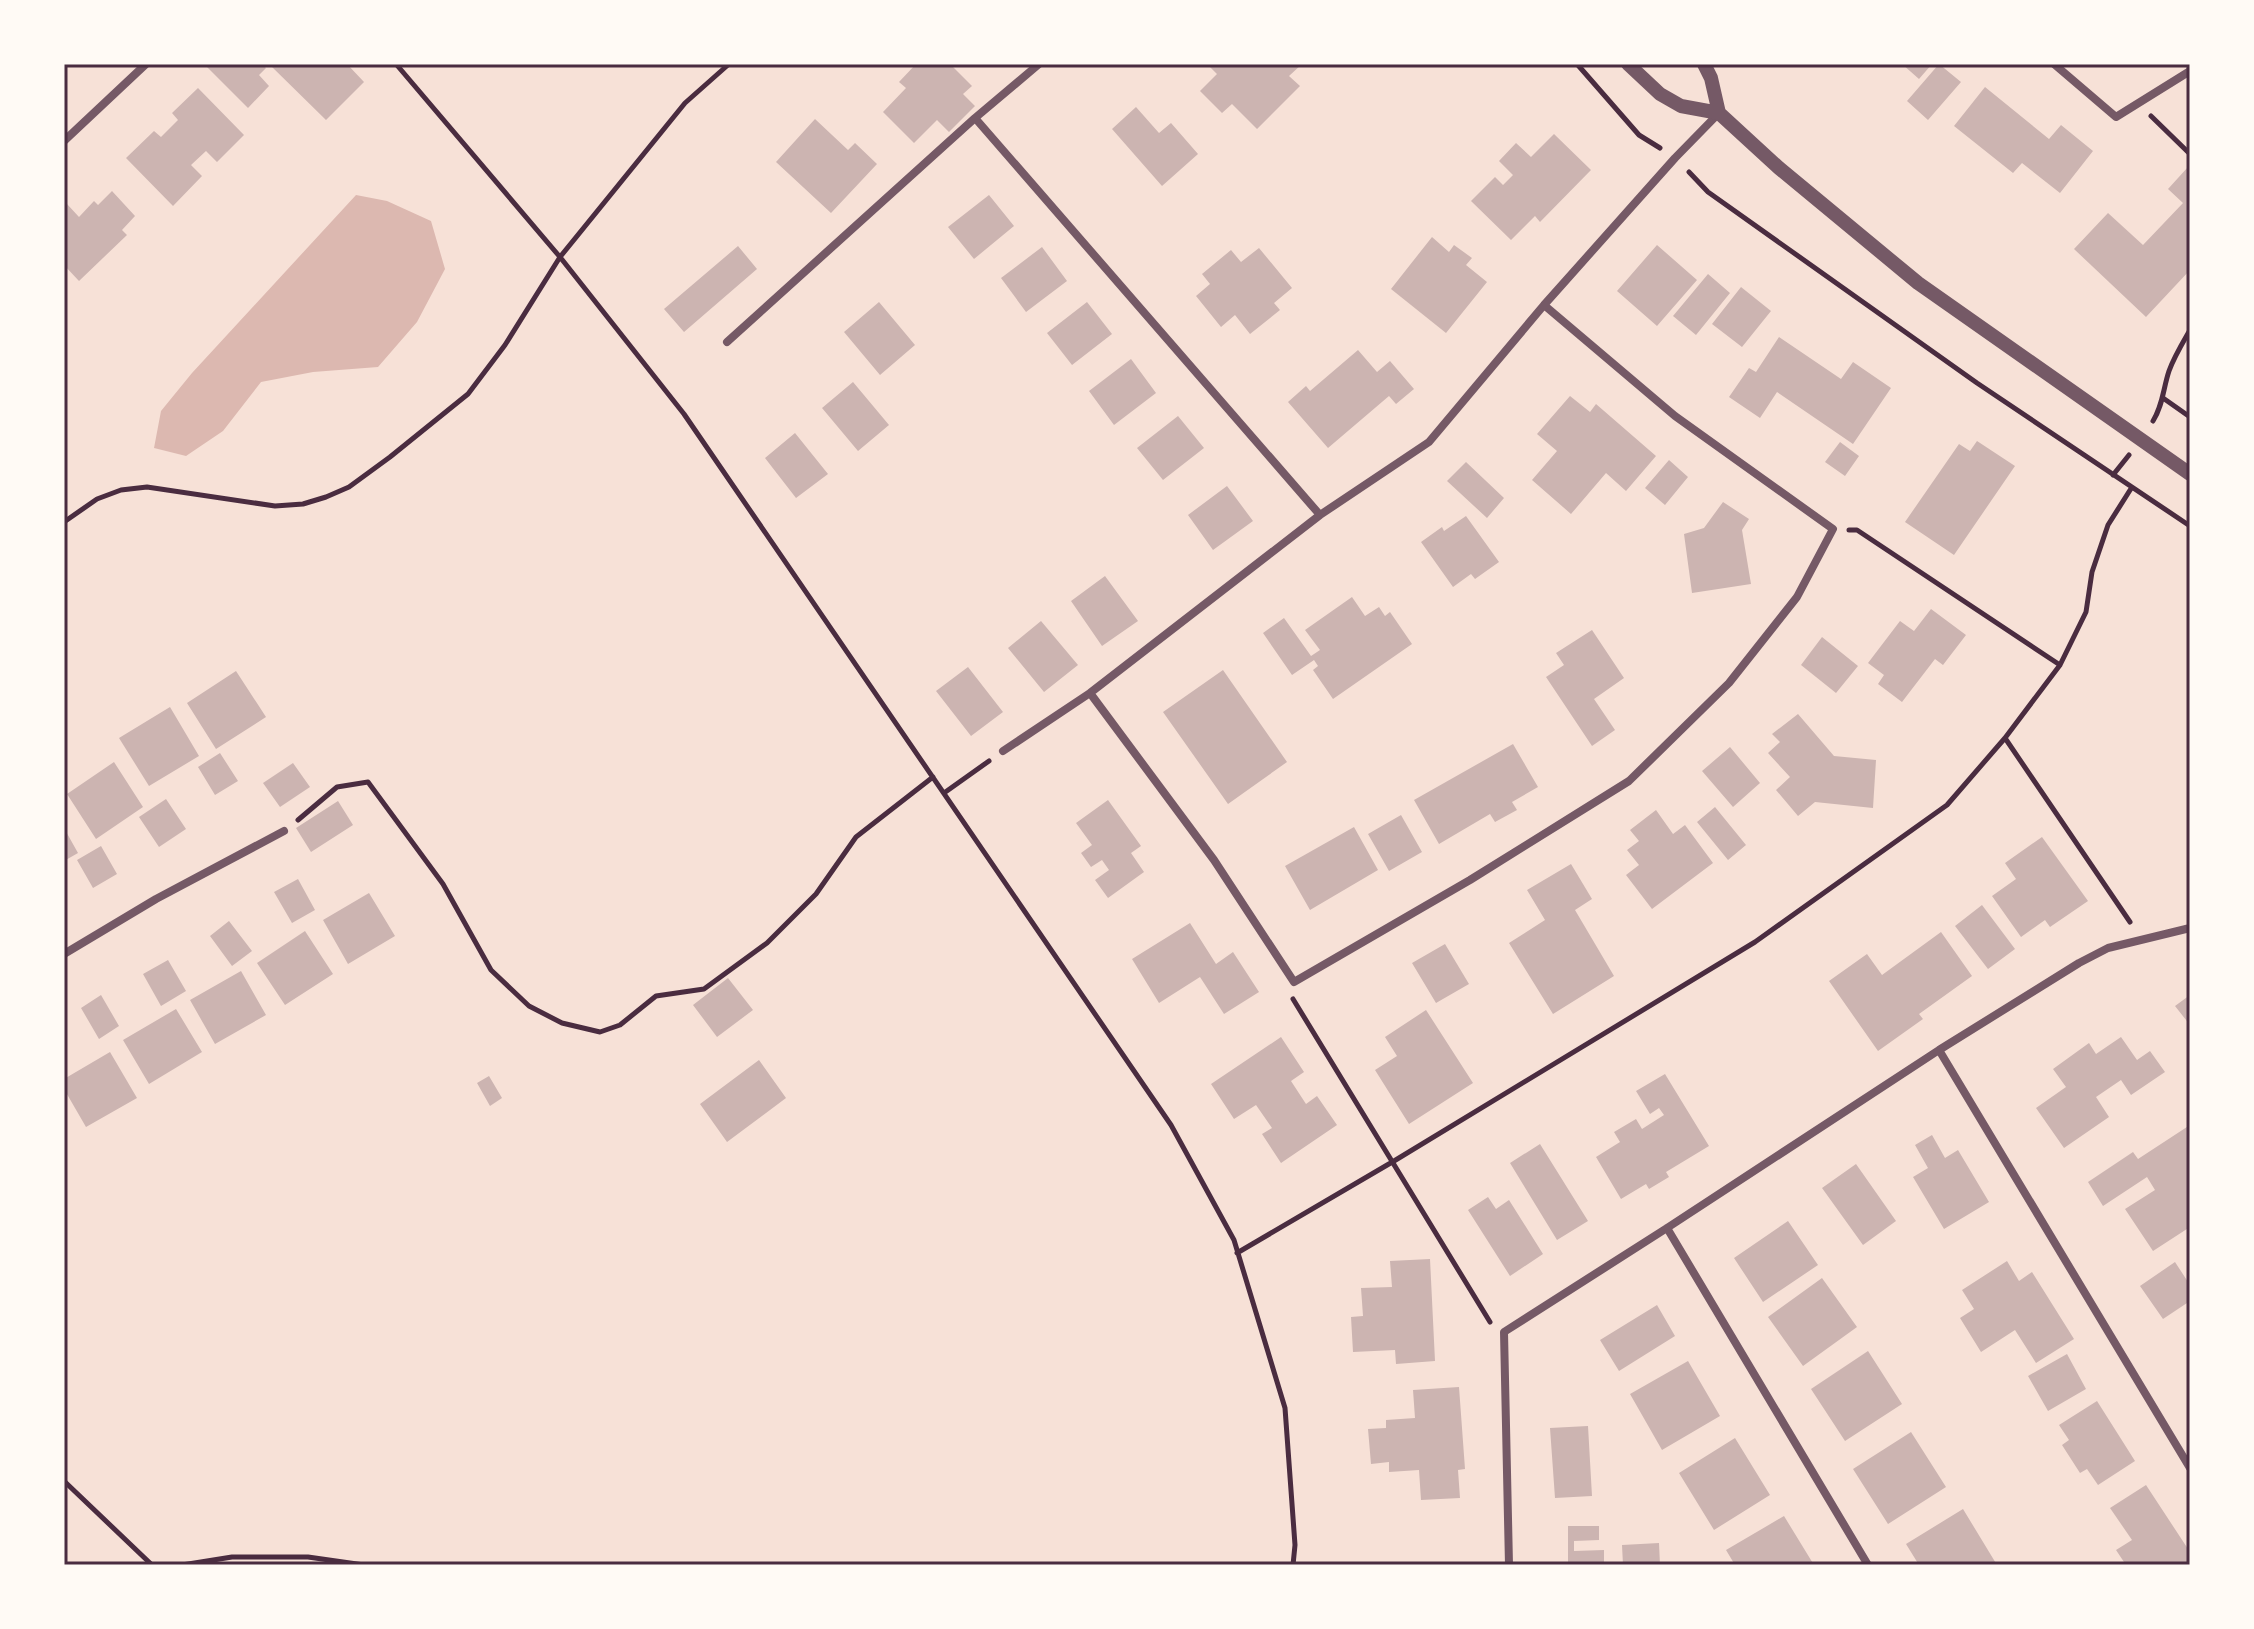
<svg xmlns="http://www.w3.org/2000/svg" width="2254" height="1629" font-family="'Libre Baskerville',serif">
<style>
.water{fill:#dcb8b0}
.building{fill:#ccb4b1}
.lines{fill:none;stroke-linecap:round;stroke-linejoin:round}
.path{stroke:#4a2c40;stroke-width:5}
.minor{stroke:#755966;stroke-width:8}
.tertiary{stroke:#755966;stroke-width:14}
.neatline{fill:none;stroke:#4a2c40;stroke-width:3}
</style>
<rect width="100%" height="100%" fill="#f7e1d7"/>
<path class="water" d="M 356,195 L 387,201 L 431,221 L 445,269 L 417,322 L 378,367 L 313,372 L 261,382 L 223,431 L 186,456 L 154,448 L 161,411 L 192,373 Z"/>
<path class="building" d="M 210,64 L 262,64 L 266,68 L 259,75 L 269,86 L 248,108 L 207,67 Z
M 273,64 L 347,64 L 364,82 L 326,120 L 271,66 Z
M 916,64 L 950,64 L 972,86 L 963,94 L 975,106 L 949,132 L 937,120 L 914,143 L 883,112 L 906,88 L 899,82 Z
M 1207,64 L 1302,64 L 1289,76 L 1300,86 L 1257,129 L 1232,104 L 1222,113 L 1200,91 L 1217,74 Z
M 1902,64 L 1932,64 L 1919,79 Z
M 1939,64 L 1961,82 L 1928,120 L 1907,101 Z
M 1985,87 L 2049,139 L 2061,125 L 2093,151 L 2060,193 L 2022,163 L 2013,173 L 1954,126 Z
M 198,88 L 244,135 L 217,162 L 206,151 L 191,165 L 202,176 L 173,206 L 126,158 L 154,131 L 161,137 L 178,120 L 172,113 Z
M 1136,107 L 1159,133 L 1171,123 L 1198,154 L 1162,186 L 1112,129 Z
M 815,119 L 848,150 L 855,143 L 877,164 L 831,213 L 776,162 Z
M 1554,134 L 1591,170 L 1540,222 L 1535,216 L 1511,240 L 1471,201 L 1495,177 L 1503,185 L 1513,175 L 1499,161 L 1516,143 L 1531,157 Z
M 2188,167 L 2190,270 L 2146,317 L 2074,249 L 2108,213 L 2143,245 L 2183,203 L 2168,189 Z
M 112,191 L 135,216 L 122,230 L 127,235 L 79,281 L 64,265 L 64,207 L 67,204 L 79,217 L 94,201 L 98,205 Z
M 989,195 L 1014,226 L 974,259 L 948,227 Z
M 1432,237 L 1449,252 L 1454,245 L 1472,258 L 1466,265 L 1487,282 L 1446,333 L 1391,289 Z
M 1657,245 L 1697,280 L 1657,326 L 1617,291 Z
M 738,246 L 757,269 L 684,332 L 664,309 Z
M 1042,247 L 1067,281 L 1026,312 L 1001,278 Z
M 1259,248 L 1292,288 L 1274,303 L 1280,310 L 1250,334 L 1235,315 L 1221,327 L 1196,296 L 1210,284 L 1202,274 L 1231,250 L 1241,262 Z
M 1708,274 L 1730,293 L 1696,335 L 1673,316 Z
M 1741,287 L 1771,311 L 1742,347 L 1712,324 Z
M 879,302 L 915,345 L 880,375 L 844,332 Z
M 1087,302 L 1112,334 L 1072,365 L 1047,333 Z
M 1779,337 L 1841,379 L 1853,362 L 1891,388 L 1853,444 L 1777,392 L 1760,418 L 1729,397 L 1749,368 L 1756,372 Z
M 1358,350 L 1377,372 L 1390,361 L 1414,389 L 1396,404 L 1389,396 L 1328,448 L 1288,402 L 1306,386 L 1310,391 Z
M 1131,359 L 1156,393 L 1114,425 L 1089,391 Z
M 853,382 L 889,425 L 858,451 L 822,408 Z
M 1570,396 L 1590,412 L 1596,404 L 1656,456 L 1626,491 L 1606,473 L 1571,514 L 1532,480 L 1557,451 L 1537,434 Z
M 1178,416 L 1204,448 L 1163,480 L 1137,448 Z
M 795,433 L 828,474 L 796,498 L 765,458 Z
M 1977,441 L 2015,466 L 1954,555 L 1905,522 L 1959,444 L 1970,451 Z
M 1840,442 L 1859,456 L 1845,476 L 1825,462 Z
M 1669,460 L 1688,477 L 1665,505 L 1645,488 Z
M 1466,462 L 1504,498 L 1487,518 L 1447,481 Z
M 1227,486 L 1253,521 L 1213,550 L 1188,515 Z
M 1723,502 L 1749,519 L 1742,530 L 1751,584 L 1692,593 L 1684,534 L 1704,528 Z
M 1466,516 L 1499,562 L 1475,579 L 1471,574 L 1453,587 L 1421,542 L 1442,527 L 1444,531 Z
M 1105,576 L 1138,621 L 1102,646 L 1071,601 Z
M 1352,597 L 1365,616 L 1379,607 L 1385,616 L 1390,612 L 1412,644 L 1333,699 L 1313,670 L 1318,666 L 1314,660 L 1292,675 L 1263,633 L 1284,618 L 1311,656 L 1320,650 L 1305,630 Z
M 1931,609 L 1966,635 L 1943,665 L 1935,659 L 1902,702 L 1878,684 L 1884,675 L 1868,663 L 1900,621 L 1914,631 Z
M 1041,621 L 1078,665 L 1044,692 L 1008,648 Z
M 1592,630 L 1624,678 L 1594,699 L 1615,730 L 1592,746 L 1546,677 L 1564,665 L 1556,653 Z
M 1822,637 L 1858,666 L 1836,693 L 1801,665 Z
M 968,667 L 1003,712 L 971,736 L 936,691 Z
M 1223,670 L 1287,762 L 1228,804 L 1163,712 Z
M 236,671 L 266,717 L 216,749 L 187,703 Z
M 170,707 L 199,756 L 149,786 L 119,738 Z
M 1798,714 L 1834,756 L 1876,760 L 1873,808 L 1815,802 L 1798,816 L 1776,790 L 1790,777 L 1768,753 L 1780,742 L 1772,734 Z
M 1513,744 L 1538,787 L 1512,802 L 1517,810 L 1495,822 L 1490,814 L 1439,844 L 1414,800 Z
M 1730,747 L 1760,783 L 1733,807 L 1702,771 Z
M 220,753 L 238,781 L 215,795 L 198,767 Z
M 114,762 L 143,807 L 96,839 L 67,794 Z
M 293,763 L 310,787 L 280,807 L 263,783 Z
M 166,799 L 186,829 L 159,847 L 139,817 Z
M 1108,800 L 1141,846 L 1131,853 L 1144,872 L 1108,898 L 1095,880 L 1109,870 L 1102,860 L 1091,867 L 1081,853 L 1092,845 L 1076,823 Z
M 338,801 L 353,825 L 311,852 L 296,828 Z
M 1715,807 L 1746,845 L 1728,860 L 1697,822 Z
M 1656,810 L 1673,834 L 1685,825 L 1713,863 L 1652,909 L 1626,875 L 1639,865 L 1627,850 L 1639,841 L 1630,830 Z
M 1401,815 L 1422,852 L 1389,871 L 1368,834 Z
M 1354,827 L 1378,870 L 1310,910 L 1285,866 Z
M 64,828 L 78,853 L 64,861 Z
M 2042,837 L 2088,901 L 2050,927 L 2045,920 L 2021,937 L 1992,896 L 2016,879 L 2005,863 Z
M 101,846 L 117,874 L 93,888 L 77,860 Z
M 1571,864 L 1592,899 L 1575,910 L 1614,976 L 1553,1014 L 1509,943 L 1545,920 L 1527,890 Z
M 298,879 L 315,910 L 292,923 L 274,892 Z
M 369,893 L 395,936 L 348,964 L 323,920 Z
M 1982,905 L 2015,949 L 1988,969 L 1955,926 Z
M 229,921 L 252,951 L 232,966 L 210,936 Z
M 1190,923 L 1216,964 L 1233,952 L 1259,992 L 1224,1014 L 1200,977 L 1159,1003 L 1132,959 Z
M 305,931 L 333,974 L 285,1005 L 257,963 Z
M 1941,932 L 1972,976 L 1919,1014 L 1923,1019 L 1878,1051 L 1829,981 L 1867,954 L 1882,975 Z
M 1445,944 L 1469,984 L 1436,1003 L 1412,963 Z
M 168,960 L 186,991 L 161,1006 L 143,974 Z
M 241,971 L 266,1015 L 215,1044 L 190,1000 Z
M 728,978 L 753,1010 L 717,1037 L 693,1005 Z
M 101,995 L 119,1026 L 99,1039 L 81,1008 Z
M 2190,995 L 2190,1025 L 2175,1006 Z
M 176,1009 L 202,1052 L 149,1084 L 123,1040 Z
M 1426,1010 L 1473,1083 L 1409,1124 L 1375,1070 L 1397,1056 L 1385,1037 Z
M 1281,1037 L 1304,1072 L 1291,1081 L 1306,1104 L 1317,1096 L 1337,1125 L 1281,1163 L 1262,1134 L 1272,1128 L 1256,1105 L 1234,1119 L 1211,1084 Z
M 2121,1037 L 2137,1060 L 2150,1051 L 2165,1072 L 2131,1095 L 2121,1080 L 2096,1097 L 2109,1117 L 2064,1148 L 2036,1108 L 2066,1087 L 2053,1069 L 2089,1043 L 2096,1054 Z
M 110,1052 L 137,1098 L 86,1127 L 64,1089 L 64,1079 Z
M 759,1060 L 786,1098 L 727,1142 L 700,1104 Z
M 1665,1074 L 1709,1146 L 1666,1172 L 1669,1177 L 1649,1189 L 1646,1184 L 1621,1199 L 1596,1157 L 1620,1142 L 1614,1132 L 1636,1119 L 1642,1129 L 1664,1115 L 1659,1108 L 1650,1114 L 1636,1091 Z
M 489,1076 L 502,1098 L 490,1106 L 477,1083 Z
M 2190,1125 L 2190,1227 L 2153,1251 L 2125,1209 L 2155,1190 L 2147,1177 L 2103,1206 L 2088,1182 L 2133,1152 L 2138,1159 Z
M 1932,1135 L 1945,1158 L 1958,1150 L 1989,1202 L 1944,1229 L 1913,1177 L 1928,1168 L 1915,1145 Z
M 1540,1144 L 1588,1221 L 1557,1240 L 1510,1163 Z
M 1856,1164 L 1896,1221 L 1863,1245 L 1822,1188 Z
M 1488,1197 L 1496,1209 L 1509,1200 L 1543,1254 L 1510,1276 L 1468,1210 Z
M 1788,1221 L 1818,1265 L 1763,1302 L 1734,1258 Z
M 1430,1259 L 1435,1361 L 1396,1364 L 1395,1350 L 1353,1352 L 1351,1317 L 1363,1316 L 1361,1288 L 1392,1287 L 1390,1261 Z
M 2007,1261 L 2019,1281 L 2032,1272 L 2074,1339 L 2036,1363 L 2015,1330 L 1981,1352 L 1960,1318 L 1974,1309 L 1962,1290 Z
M 2175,1262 L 2190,1285 L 2190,1301 L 2163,1319 L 2140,1286 Z
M 1822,1278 L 1857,1327 L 1803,1366 L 1768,1317 Z
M 1657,1305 L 1675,1336 L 1619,1371 L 1600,1340 Z
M 1868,1351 L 1902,1404 L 1845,1441 L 1811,1389 Z
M 2067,1354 L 2086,1389 L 2048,1411 L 2028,1376 Z
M 1688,1361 L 1720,1416 L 1662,1450 L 1630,1394 Z
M 1459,1387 L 1465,1469 L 1458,1470 L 1460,1498 L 1421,1500 L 1419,1470 L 1389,1472 L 1389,1462 L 1371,1464 L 1368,1429 L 1386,1428 L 1386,1420 L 1415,1418 L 1413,1390 Z
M 2097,1401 L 2135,1461 L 2098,1485 L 2087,1469 L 2080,1473 L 2062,1445 L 2069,1440 L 2059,1425 Z
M 1588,1426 L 1592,1496 L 1555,1498 L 1550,1428 Z
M 1911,1432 L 1946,1487 L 1888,1524 L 1853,1469 Z
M 1735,1438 L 1770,1495 L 1714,1530 L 1679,1473 Z
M 2146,1485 L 2190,1552 L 2190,1565 L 2126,1565 L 2116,1550 L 2132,1540 L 2110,1508 Z
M 1963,1509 L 1997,1565 L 1919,1565 L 1906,1544 Z
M 1784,1516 L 1814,1565 L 1735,1565 L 1726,1550 Z
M 1568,1526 L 1599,1526 L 1599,1540 L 1574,1541 L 1574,1551 L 1604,1550 L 1604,1565 L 1568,1565 Z
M 1659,1543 L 1660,1565 L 1623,1565 L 1622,1545 Z"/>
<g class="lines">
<path class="path" d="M 396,64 L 560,257 L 684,414 L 1171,1125 L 1234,1240 L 1285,1408 L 1295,1545 L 1293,1565
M 1577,64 L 1639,135 L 1660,148
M 2151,116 L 2190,154
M 1689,172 L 1708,192 L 1977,383 L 2190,526
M 2163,398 L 2190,417
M 2153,421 C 2163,405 2163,389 2169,371 C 2174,357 2182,344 2190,330
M 2113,475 L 2129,455
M 64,522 L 97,499 L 121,490 L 147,487 L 275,506 L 303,504 L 326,497 L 349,487 L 390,457 L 468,394 L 505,345 L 560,257 L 685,103 L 729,64
M 1849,530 L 1857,530 L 2060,665
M 944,793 L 989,761
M 298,820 L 337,787 L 368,782 L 443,884 L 491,970 L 529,1006 L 562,1023 L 600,1032 L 620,1025 L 656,996 L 704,989 L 767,943 L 816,894 L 856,837 L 933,777
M 2130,922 L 2005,738 L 2060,665 L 2086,612 L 2092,572 L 2108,525 L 2132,487
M 1293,999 L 1490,1322
M 1237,1253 L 1394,1161 L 1755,942 L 1947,805 L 2005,738
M 64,1481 L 152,1565
M 182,1565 L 232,1557 L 308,1557 L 364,1565"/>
<path class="minor" d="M 2054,64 L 2116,117 L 2190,71
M 975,118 L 1320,515
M 64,141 L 146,64
M 727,342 L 975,118 L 1039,64
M 1090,693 L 1214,860 L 1294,982 L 1470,880 L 1629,781 L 1729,683 L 1797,597 L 1833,529 L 1675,416 L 1544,305
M 1003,751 L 1090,693 L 1320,515 L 1429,442 L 1544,305 L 1675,158 L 1719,113
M 64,954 L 156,899 L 284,831
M 1939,1050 L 2190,1468
M 1667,1228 L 1868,1565
M 1509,1565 L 1504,1332 L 1667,1228 L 1939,1050 L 2079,963 L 2108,948 L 2190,928"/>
<path class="tertiary" d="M 1628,64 L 1660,94 L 1681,106 L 1719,113 L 1779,168 L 1918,283 L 2190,474
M 1704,64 L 1711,78 L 1719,113"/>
</g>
<rect width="2254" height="1629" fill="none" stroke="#fffaf5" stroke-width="132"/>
<rect x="66" y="66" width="2122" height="1497" class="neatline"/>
</svg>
